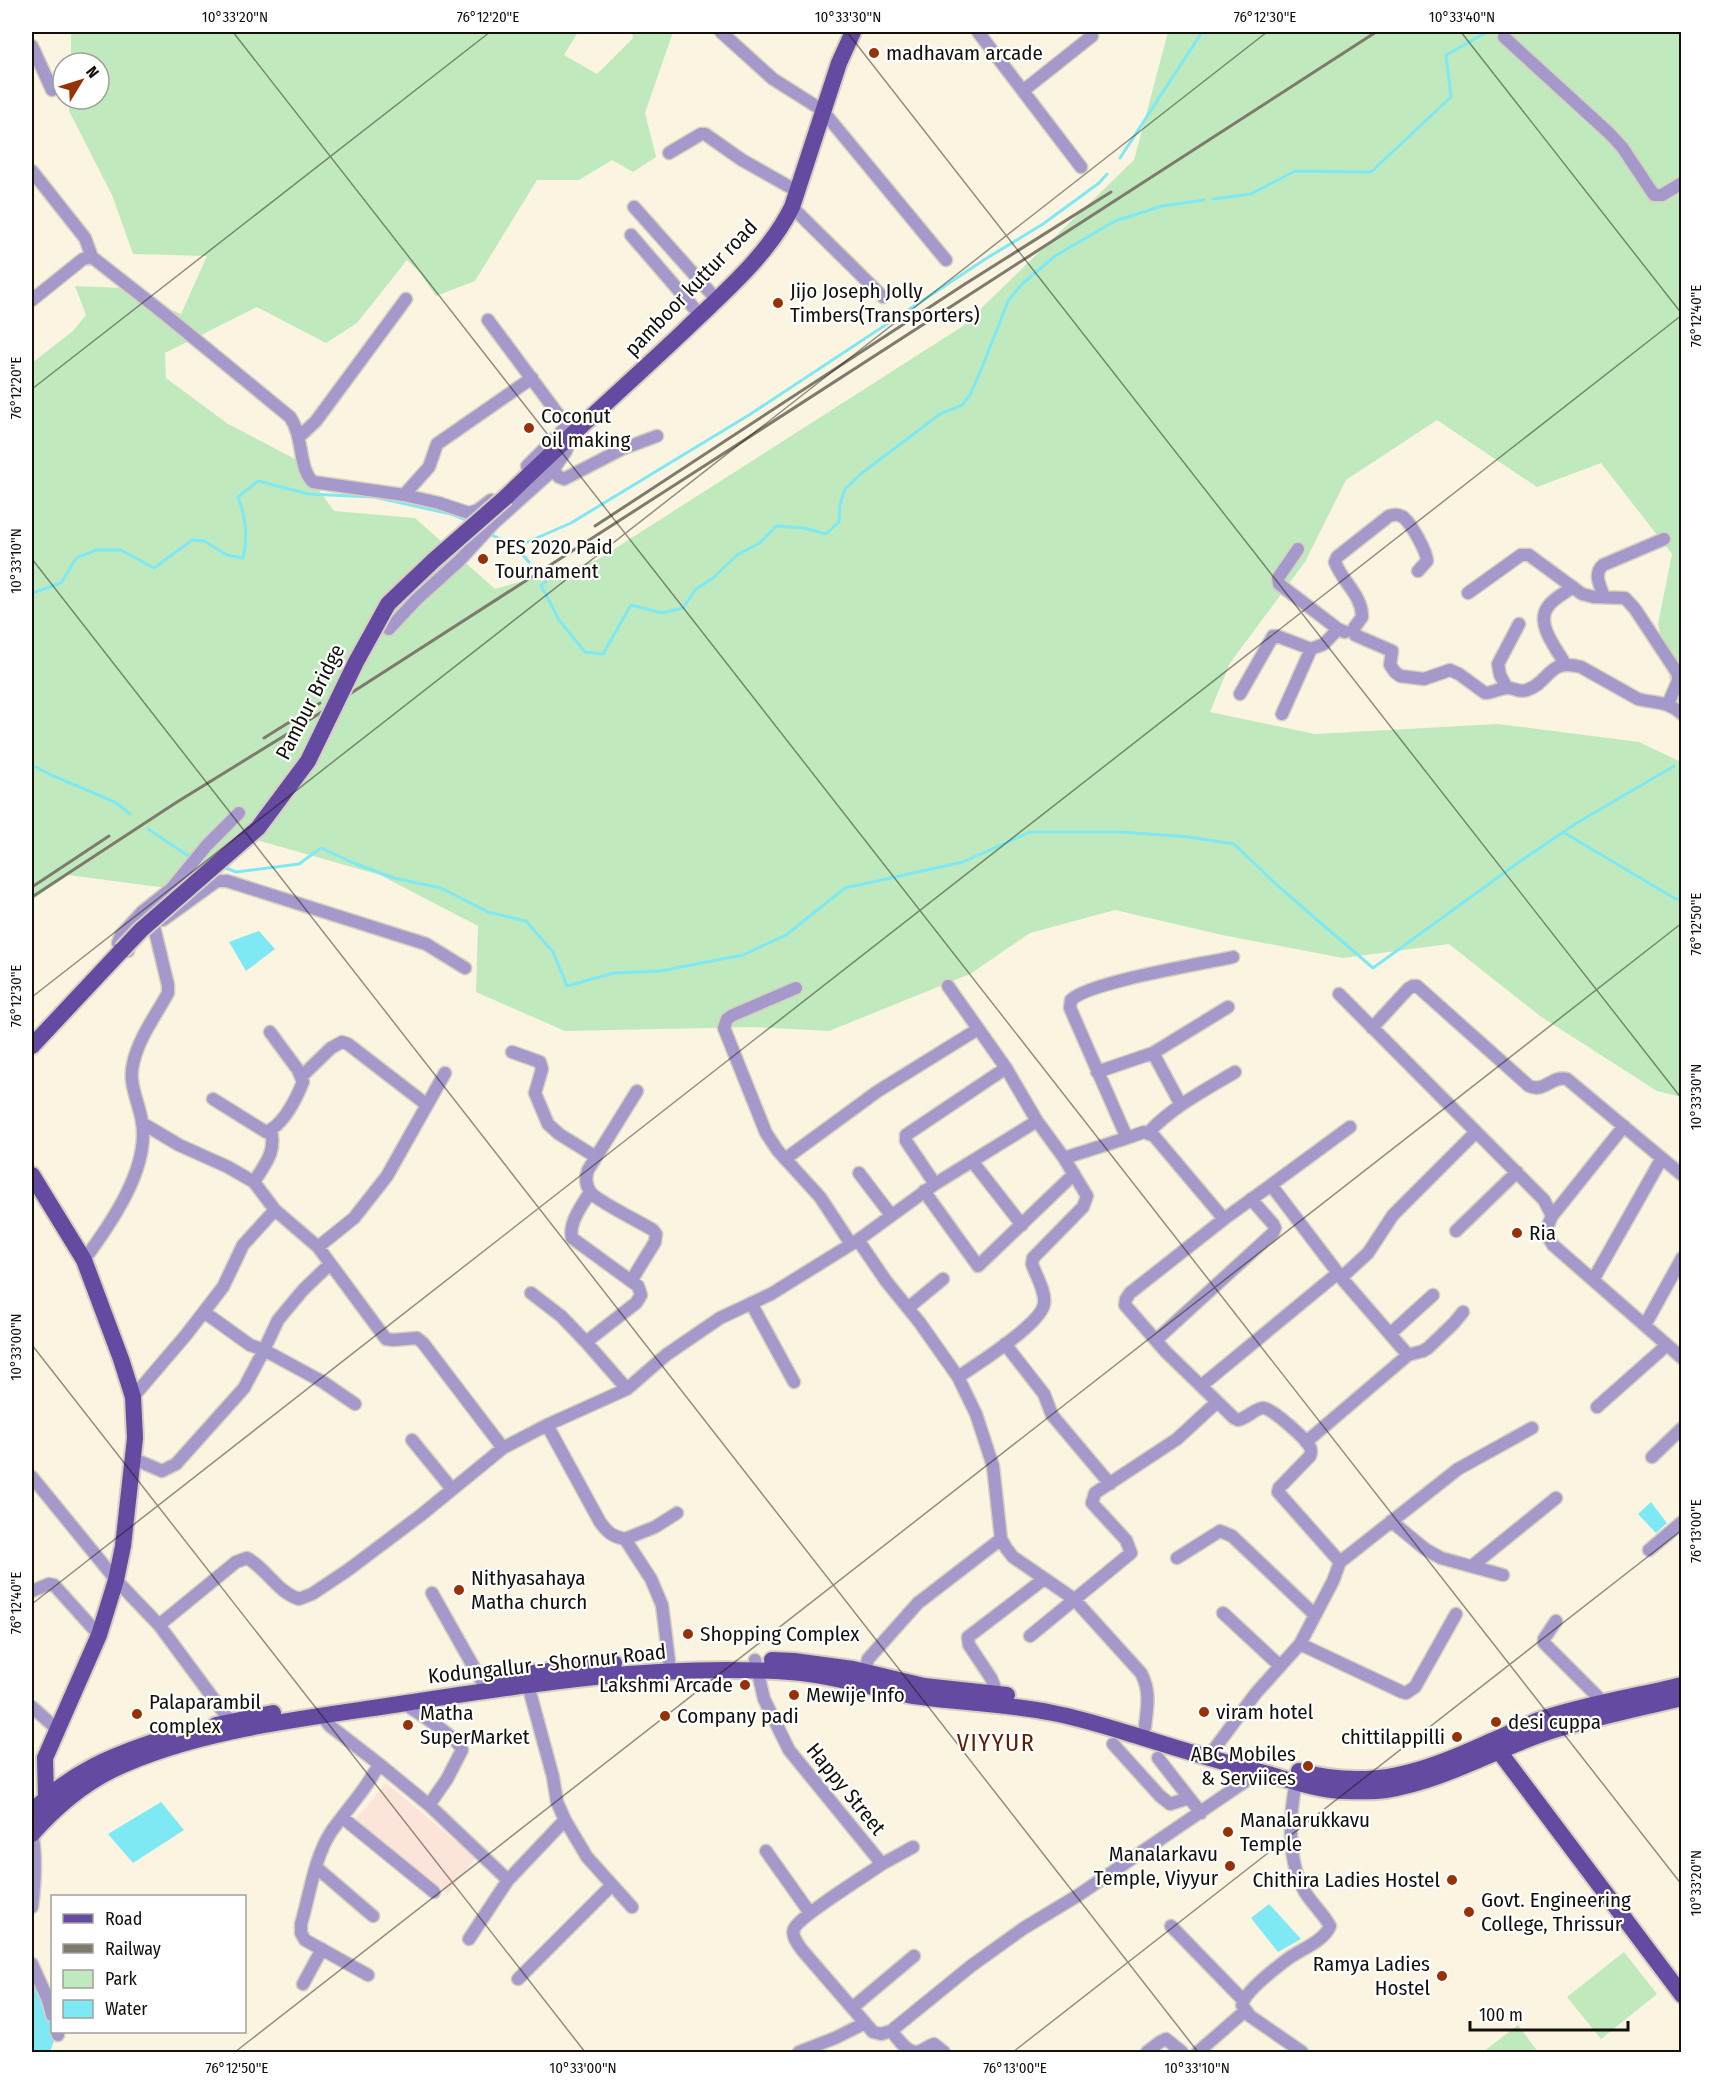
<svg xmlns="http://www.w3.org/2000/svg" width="1713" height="2084" font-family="'Fira Sans Condensed',sans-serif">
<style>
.commercial{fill:#fce4da}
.green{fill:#c0eabd}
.water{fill:#7ee9f4}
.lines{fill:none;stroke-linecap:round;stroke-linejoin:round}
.stream{stroke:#7ee9f4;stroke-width:3}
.minor-casing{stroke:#d5d0bf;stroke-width:15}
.major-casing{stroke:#d5d0bf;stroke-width:20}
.minor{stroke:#a499ca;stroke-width:12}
.major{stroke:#654aa1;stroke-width:16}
.rail{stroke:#7e7a6e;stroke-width:3}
.major-bridge-casing{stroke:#d5d0bf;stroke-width:20;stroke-linecap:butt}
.major-bridge{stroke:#654aa1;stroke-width:16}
.ticks{fill:none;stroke:#13110b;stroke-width:1.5;stroke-opacity:0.45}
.poi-dot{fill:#973206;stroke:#fff;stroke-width:2}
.labels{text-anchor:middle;stroke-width:4.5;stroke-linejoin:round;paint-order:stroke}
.poi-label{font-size:21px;fill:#13110b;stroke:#fff;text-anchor:start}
.street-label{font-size:21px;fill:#13110b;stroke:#fff}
.quarter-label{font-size:24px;letter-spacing:1.5px;fill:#5e1d04;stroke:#fff}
.neatline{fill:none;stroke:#13110b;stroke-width:2}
.ticks-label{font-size:15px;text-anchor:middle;fill:#13110b}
</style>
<rect width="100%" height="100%" fill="#faf4e1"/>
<path class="commercial" d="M 386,1783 L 475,1858 L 448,1894 L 355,1820 Z"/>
<path class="green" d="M 71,32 L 578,32 L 564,55 L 597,74 L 633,38 L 632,32 L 673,32 L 645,113 L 656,157 L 633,172 L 612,160 L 579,180 L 537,180 L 475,281 L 436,296 L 420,273 L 407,260 L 357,323 L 326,343 L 257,307 L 165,353 L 166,378 L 228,424 L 297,460 L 334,511 L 415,518 L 495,589 L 597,560 L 963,326 L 1134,160 L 1168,32 L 1681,32 L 1681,710 L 1676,708 L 1658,624 L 1672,554 L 1601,463 L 1537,487 L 1437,420 L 1346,480 L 1305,562 L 1230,663 L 1210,712 L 1315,734 L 1498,724 L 1639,742 L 1681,762 L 1681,1097 L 1657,1091 L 1540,1016 L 1449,944 L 1343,958 L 1222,935 L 1115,910 L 1030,933 L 970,974 L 829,1031 L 752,1027 L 565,1031 L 476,992 L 478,926 L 380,875 L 253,839 L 197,892 L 68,875 L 32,900 L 32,363 L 73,331 L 86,315 L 75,286 L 122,288 L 181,314 L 207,256 L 133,254 L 112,195 L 69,111 L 69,99 L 99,99 L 99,63 L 71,63 Z
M 1624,1952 L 1657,1994 L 1601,2039 L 1567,1997 Z
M 1518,2025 L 1538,2052 L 1483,2052 Z"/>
<path class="water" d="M 259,931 L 275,949 L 246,971 L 229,942 Z
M 1651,1502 L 1667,1523 L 1656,1533 L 1638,1514 Z
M 161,1802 L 184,1830 L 133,1863 L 108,1834 Z
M 1269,1904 L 1301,1939 L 1278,1952 L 1251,1918 Z
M 32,1976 L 51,2017 L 55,2038 L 50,2052 L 32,2052 Z"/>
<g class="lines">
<path class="stream" d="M 1120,158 L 1202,32
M 1213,199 L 1251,194 L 1295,171 L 1371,172 L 1451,97 L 1446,55 L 1487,32
M 490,534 L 516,547 L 529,562
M 516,547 L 571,523 L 749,415 L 987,258 L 1043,224 L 1099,183 L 1107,174
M 546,582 L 541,585 L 559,620 L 585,652 L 603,654 L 631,605 L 662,613 L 683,608 L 696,589 L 713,578 L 737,555 L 760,543 L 776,526 L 804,528 L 826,534 L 839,522 L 840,504 L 845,489 L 862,473 L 940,414 L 962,405 L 970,395 L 983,365 L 1008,301 L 1022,284 L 1055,256 L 1115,221 L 1162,206 L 1204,200
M 32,593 L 61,583 L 76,558 L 96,550 L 121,550 L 154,568 L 192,540 L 204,541 L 227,555 L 243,558 C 248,536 246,518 238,497 L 258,481 L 309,494 L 374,497 L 451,514 L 469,521
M 32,765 L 49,774 L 115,802 L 130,814
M 148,829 L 187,855 L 196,853
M 1563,832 L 1674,898 L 1682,900
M 226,868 L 236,872 L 299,864 L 321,848 L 356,864 L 394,878 L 441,888 L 488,912 L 526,921 L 553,952 L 567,986 L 614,973 L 660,971 L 743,955 L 786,935 L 845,888 L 963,862 L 1030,832 L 1121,832 L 1189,837 L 1234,844 L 1278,886 L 1373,968 L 1519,862 L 1575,824 L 1674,766"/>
<g class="minor-casing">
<path id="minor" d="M 721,32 L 773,79 L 822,110 L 946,260
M 978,32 L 1081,167
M 1504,37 L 1609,133 L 1622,147 L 1654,195 L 1662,195 L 1682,183
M 32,46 L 52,90
M 1024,90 L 1092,36
M 669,153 L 701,134 L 705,134 L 742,160 L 797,191
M 32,171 L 85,238 L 92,257
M 634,207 L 716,299
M 792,207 L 883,297
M 631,235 L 700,315
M 32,300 L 83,259 L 92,257 L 162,312 L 290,417 C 304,437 298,468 313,482 L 404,495 L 439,503 L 469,513 L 478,510 L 491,500
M 299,437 L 316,421 L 406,299
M 527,466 L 567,426
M 553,470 L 559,477 L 564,479 L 622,449 L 657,436
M 404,495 L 429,467 L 437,444 L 532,378
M 1298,549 L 1278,578 L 1279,584 L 1338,629 L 1345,632
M 1418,571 L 1427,561 C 1427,552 1411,523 1403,517 C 1398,514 1394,514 1389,516 L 1337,557 L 1335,562 C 1342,582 1362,594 1362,617 L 1354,628 L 1355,635 L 1392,651 L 1390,665 L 1395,672 L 1400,676 L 1424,679 L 1450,670 L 1459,674 L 1485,693 C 1493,693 1501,687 1508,688 C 1515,688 1520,693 1527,690 C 1551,682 1547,658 1581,667 L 1638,699 C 1657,704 1666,700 1682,714
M 1468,593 L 1521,555 L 1529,555 L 1582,594 L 1594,597 L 1625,598 L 1635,609 L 1678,674 L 1678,681 L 1668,704
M 1604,597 C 1600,585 1593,574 1603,565 L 1664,539
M 389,629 L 417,599 L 459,561 L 494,523 L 553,470 L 566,451 L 572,433 L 488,320
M 1565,664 C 1557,649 1536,625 1547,608 C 1552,599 1565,593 1573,587
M 1507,688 L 1500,675 L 1498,664 L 1519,624
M 1240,694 L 1273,636 L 1277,636 L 1311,649 L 1324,644 L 1338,629
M 1282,714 L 1311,649
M 163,920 L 217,881 L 227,881 L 426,944 L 465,968
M 128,951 L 122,950 L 118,943 L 121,935 L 142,912 L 171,889 L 207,845 L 239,813
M 1233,957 C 1202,964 1089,982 1071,1000 L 1070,1008 L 1127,1138 L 1144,1132 L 1154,1136 L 1224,1219 L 1271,1185 L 1344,1281 L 1408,1355
M 948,986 L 1006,1068 L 1037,1121 L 1064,1158 L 1087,1196 L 1083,1207 L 1033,1258 L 1032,1264 C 1036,1276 1046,1291 1044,1304 C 1041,1324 976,1365 958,1377
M 796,988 L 733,1015 L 727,1019 L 724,1028 L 766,1133 L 778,1151 L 820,1197 L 851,1244
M 1339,994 L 1544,1200 L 1552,1216 L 1545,1232 L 1553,1245 L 1682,1358
M 1372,1028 L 1408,989 L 1413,986 L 1417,986 L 1529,1086 C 1545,1093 1552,1075 1567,1079 L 1682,1175
M 512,1052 L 540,1062 L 542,1069 L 535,1093 L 548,1124 L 559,1134 L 596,1157
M 1153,1053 L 1181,1105
M 1097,1072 L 1153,1053 L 1228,1007
M 302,1076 L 331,1048 L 342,1042 L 348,1044 L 427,1105
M 213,1099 L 266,1132 C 284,1125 296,1099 303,1082 L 298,1070 L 270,1032
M 1148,1133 C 1172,1107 1205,1090 1235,1072
M 1064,1158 L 1127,1138
M 785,1159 L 878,1091 L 978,1029
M 972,1161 L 1022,1225
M 859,1173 L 891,1215
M 254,1182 C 266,1162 276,1153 271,1130
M 935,1184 L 906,1141 L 906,1135 L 1006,1068
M 1271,1185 L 1350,1127
M 924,1191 L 978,1266 L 1074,1174
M 275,1210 L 318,1247 L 386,1339 L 393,1340 L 417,1338 L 423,1343 L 503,1448
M 1552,1216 L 1624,1126
M 1224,1219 L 1130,1293 L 1126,1299 L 1125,1305 L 1166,1352 L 1234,1418 L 1238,1420 C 1247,1418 1256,1408 1263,1408 C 1272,1408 1306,1439 1310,1447 C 1312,1451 1311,1452 1310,1456 L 1279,1488 L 1278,1492 L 1340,1562
M 1456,1231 L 1517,1172
M 858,1240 L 886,1281 L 920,1323 L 958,1377 L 976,1414 L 993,1466 L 1001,1539 L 1006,1548 L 1013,1557 L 1074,1599 L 1141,1673 C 1151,1692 1147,1707 1145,1727
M 318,1247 L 354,1218 L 387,1176 L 445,1073
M 84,1260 C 110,1225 150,1168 142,1122 C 139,1102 128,1084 133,1064 C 138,1039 156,1015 168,993 L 168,985 L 154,927
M 330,1264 L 303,1290 L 278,1320 L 264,1350 L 323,1382 L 355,1404
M 1342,1277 L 1368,1253 L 1393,1215 L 1476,1132
M 1593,1280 L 1662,1158
M 631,1281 L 655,1242 L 656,1234 L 653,1230 C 640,1222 599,1202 591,1193 C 586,1186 585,1178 588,1170 L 637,1091
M 531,1293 L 561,1316 L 586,1342 L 627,1389
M 751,1303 L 794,1382
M 908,1308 L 943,1279
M 1645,1325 L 1682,1258
M 1390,1334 L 1433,1295
M 1156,1340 L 1273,1233 L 1275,1228 L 1273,1224 L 1251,1199
M 586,1342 L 636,1303 L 641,1295 L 638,1286 L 631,1281 L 572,1238 C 568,1223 583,1204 590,1192
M 1005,1344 L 1044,1394 L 1052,1415 L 1110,1484
M 1201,1386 L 1338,1273
M 133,1397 L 186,1335 L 223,1287 L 243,1245 L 275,1210 L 254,1182 L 228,1167 L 179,1145 L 142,1123
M 1597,1407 L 1667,1345
M 547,1425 L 600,1522 C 607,1532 613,1537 625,1539 L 651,1579 L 662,1605 L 669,1661
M 412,1440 L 452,1489
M 1306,1442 L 1408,1355 L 1423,1351 L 1428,1348 L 1454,1323 L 1463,1312
M 1652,1457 L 1682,1428
M 134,1459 L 162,1471 L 176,1464 L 244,1388 L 264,1350 L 250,1345 L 204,1312
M 32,1477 L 116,1580 L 159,1625
M 1391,1521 L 1425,1549 L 1441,1558 L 1503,1575
M 625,1539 L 655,1527 L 677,1513
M 1649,1550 L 1682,1522
M 1177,1558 L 1220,1531 L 1232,1536 L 1315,1615
M 1472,1566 L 1556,1498
M 32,1591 L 49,1584 L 54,1585 L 99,1635
M 432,1593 L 481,1680
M 1223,1613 L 1279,1665
M 1556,1621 L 1544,1639 L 1544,1643 L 1604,1703
M 1030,1636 L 1131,1553 L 1126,1540 L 1092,1503 L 1095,1493 L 1177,1439 L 1217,1402
M 1300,1644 L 1402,1692 L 1406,1693 L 1415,1687 L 1456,1614
M 755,1660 L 764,1699 L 789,1750 L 882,1864 L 913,1847
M 865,1672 L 868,1659 L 918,1603 L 1001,1539
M 528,1685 L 553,1777 L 557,1802 L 565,1820 L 587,1857 L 632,1907
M 998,1695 L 991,1678 L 969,1645 L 968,1637 L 1044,1579
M 403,1703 C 417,1712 457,1737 462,1750 L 447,1779 L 429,1805 L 508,1880
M 32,1707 L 57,1729
M 322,1716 L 330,1726 L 379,1764 C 365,1792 348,1807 331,1832 C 314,1858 310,1894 301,1924 L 301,1933 L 305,1940 L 368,1975
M 230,1721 L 159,1625 L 236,1562 L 247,1558 C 267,1569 277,1592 299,1599 L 312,1594 L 348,1570 L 421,1515 L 503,1448 L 547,1425 L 627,1389 L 666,1355 L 720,1318 L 771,1294 L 858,1240 L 935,1184 L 1037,1121
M 1113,1744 L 1160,1796 L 1170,1804 L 1189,1798
M 1215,1748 L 1256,1693 L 1300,1644 L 1333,1581 L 1340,1562 L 1458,1469 L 1532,1428
M 1158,1758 L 1201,1813
M 379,1764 L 429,1805
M 1296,1782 C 1289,1816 1287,1861 1305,1892 C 1312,1904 1323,1913 1330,1926 C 1324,1941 1302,1949 1289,1958 C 1277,1967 1245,1991 1242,2005 L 1250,2016 L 1302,2052
M 343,1818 L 434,1892
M 766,1851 L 810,1913
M 882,1864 C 868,1874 798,1917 794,1929 C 791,1936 798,1944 802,1950 L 873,2032 L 881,2034 L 891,2031 L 971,1966 L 1024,1928 L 1077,1896 L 1259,1772
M 317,1868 L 373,1916
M 32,1907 C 35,1883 37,1857 32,1833
M 1171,1926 L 1243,2000
M 469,1939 L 508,1880 L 565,1820
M 32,1964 L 48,2000 L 52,2015
M 518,1979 L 612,1885
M 303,1984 L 322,1949
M 852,2008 L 914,1956
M 891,2031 C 897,2037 906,2053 917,2052 C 923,2051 928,2046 934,2044 L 944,2052
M 57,2032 L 58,2035
M 799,2052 L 835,2038 L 865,2023
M 1147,2052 L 1160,2042 L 1166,2039 L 1182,2052
M 1198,2052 L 1245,2011"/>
</g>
<g class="major-casing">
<path id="major" d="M 506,497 C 564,440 625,387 684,331 C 722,294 768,256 792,207 L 839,63 L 853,32
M 32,1046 L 122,950
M 32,1175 L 84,1260 L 121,1359 L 133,1397 L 135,1438 L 123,1546 L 116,1580 L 99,1635 L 45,1758 L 46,1797
M 772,1660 L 794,1661 L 853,1669 L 924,1686 L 1007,1695
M 500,1677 L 614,1663
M 216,1725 L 273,1713
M 1492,1742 L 1682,1995
M 1299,1771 C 1371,1791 1423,1772 1489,1742 C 1506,1735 1522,1727 1539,1720 C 1585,1704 1634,1697 1682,1685
M 32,1812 C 71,1771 115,1754 168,1737
M 32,1834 C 55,1808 80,1786 112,1770 C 193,1731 299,1719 387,1706 C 521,1685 654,1663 790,1672 C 830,1675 868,1687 908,1695 C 956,1703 1005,1703 1053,1713 C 1084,1719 1114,1729 1144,1738 C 1185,1751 1226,1763 1268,1774 C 1292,1781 1318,1790 1343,1791 C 1358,1791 1372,1792 1386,1790 C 1443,1781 1494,1750 1548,1732 C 1592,1718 1637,1709 1682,1698"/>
</g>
<use href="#minor" class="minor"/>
<use href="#major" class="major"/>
<path class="rail" d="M 595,526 L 965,284 L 1111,192
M 264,738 L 320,703
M 32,887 L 109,836
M 32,897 L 177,802 L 289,733 L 698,470 L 1376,32"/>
<g class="major-bridge-casing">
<path id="major-bridge" d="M 122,950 L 141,930 L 258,828 L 308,761 L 356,662 L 388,604 L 433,561 L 506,497"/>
</g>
<use href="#major-bridge" class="major-bridge"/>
</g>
<path class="ticks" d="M 233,32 L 1682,1885M 847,32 L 1682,1099M 1461,32 L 1682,314M 32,389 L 490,32M 32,559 L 1198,2052M 32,997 L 1267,32M 32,1345 L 585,2052M 32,1604 L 1682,315M 235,2052 L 1682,923M 1013,2052 L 1682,1530"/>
<g class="poi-dot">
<circle cx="874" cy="53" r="6"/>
<circle cx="778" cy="303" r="6"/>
<circle cx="529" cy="428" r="6"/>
<circle cx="483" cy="559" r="6"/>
<circle cx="1517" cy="1233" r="6"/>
<circle cx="459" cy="1590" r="6"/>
<circle cx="688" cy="1634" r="6"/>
<circle cx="745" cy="1685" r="6"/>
<circle cx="794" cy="1695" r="6"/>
<circle cx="1204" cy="1712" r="6"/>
<circle cx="137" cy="1714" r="6"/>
<circle cx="665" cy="1716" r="6"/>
<circle cx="1496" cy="1722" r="6"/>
<circle cx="408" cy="1725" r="6"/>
<circle cx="1457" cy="1737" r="6"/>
<circle cx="1308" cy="1766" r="6"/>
<circle cx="1228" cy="1832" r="6"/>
<circle cx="1230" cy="1866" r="6"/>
<circle cx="1452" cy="1880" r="6"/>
<circle cx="1469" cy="1912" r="6"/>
<circle cx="1442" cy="1976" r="6"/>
</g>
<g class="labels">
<g class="poi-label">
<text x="886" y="60">madhavam arcade</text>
<text x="790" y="298">Jijo Joseph Jolly<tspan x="790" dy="24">Timbers(Transporters)</tspan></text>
<text x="541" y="423">Coconut<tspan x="541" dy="24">oil making</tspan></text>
<text x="495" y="554">PES 2020 Paid<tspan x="495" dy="24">Tournament</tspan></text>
<text x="1529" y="1240">Ria</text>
<text x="471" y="1585">Nithyasahaya<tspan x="471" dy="24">Matha church</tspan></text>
<text x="700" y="1641">Shopping Complex</text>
<text x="733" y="1692" text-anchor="end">Lakshmi Arcade</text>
<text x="806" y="1702">Mewije Info</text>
<text x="149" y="1709">Palaparambil<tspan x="149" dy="24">complex</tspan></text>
<text x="1216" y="1719">viram hotel</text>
<text x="420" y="1720">Matha<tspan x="420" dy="24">SuperMarket</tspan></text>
<text x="677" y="1723">Company padi</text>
<text x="1508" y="1729">desi cuppa</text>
<text x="1445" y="1744" text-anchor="end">chittilappilli</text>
<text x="1296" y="1761" text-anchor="end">ABC Mobiles<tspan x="1296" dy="24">&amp; Serviices</tspan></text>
<text x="1240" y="1827">Manalarukkavu<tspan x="1240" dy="24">Temple</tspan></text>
<text x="1218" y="1861" text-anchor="end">Manalarkavu<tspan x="1218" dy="24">Temple, Viyyur</tspan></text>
<text x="1440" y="1887" text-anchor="end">Chithira Ladies Hostel</text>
<text x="1481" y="1907">Govt. Engineering<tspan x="1481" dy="24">College, Thrissur</tspan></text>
<text x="1430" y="1971" text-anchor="end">Ramya Ladies<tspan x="1430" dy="24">Hostel</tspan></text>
</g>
<g class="street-label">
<text transform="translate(691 288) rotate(-46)" y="7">pamboor kuttur road</text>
<text transform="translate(310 702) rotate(-63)" y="7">Pambur Bridge</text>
<text transform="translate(547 1664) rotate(-6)" y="7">Kodungallur - Shornur Road</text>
<text transform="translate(846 1789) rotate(51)" y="7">Happy Street</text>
</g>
<g class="quarter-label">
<text x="996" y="1751">VIYYUR</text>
</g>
</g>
<rect width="1713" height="2084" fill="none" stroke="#ffffff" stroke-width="66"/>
<rect x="51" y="1895" width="195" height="138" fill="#ffffff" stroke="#a1a09d" stroke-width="1.5"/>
<rect x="63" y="1914" width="30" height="9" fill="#654aa1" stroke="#a1a09d" stroke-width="1.5"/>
<text x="105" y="1925" font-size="18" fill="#13110b">Road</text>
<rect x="63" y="1944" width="30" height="9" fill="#7e7a6e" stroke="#a1a09d" stroke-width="1.5"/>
<text x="105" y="1955" font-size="18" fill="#13110b">Railway</text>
<rect x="63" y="1970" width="30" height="18" fill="#c0eabd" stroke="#a1a09d" stroke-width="1.5"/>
<text x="105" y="1985" font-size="18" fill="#13110b">Park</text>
<rect x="63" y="2000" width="30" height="18" fill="#7ee9f4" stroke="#a1a09d" stroke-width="1.5"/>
<text x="105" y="2015" font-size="18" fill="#13110b">Water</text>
<g transform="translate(81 81) rotate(52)"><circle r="28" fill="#ffffff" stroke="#a1a09d" stroke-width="1.5"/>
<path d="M0-4.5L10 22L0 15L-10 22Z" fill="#973206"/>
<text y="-9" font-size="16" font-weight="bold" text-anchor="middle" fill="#13110b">N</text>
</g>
<path d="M1470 2021v9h158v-9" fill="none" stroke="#13110b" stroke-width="3"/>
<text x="1479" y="2021" font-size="18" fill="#13110b" stroke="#ffffff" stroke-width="4.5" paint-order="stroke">100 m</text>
<rect x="33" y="33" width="1647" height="2018" class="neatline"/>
<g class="ticks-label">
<text x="235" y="22">10°33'20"N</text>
<text x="488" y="22">76°12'20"E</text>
<text x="848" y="22">10°33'30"N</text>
<text x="1265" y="22">76°12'30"E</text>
<text x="1462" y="22">10°33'40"N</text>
<text transform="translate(1696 316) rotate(-90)" y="5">76°12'40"E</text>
<text transform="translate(16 388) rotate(-90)" y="5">76°12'20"E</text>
<text transform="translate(16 561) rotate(-90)" y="5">10°33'10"N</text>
<text transform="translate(1696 924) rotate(-90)" y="5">76°12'50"E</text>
<text transform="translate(16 996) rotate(-90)" y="5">76°12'30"E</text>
<text transform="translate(1696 1097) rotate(-90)" y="5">10°33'30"N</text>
<text transform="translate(16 1347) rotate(-90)" y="5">10°33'00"N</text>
<text transform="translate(1696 1531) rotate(-90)" y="5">76°13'00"E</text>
<text transform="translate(16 1603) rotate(-90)" y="5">76°12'40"E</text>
<text transform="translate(1696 1883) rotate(-90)" y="5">10°33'20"N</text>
<text x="237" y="2073">76°12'50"E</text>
<text x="583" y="2073">10°33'00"N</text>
<text x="1015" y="2073">76°13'00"E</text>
<text x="1197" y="2073">10°33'10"N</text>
</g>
</svg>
